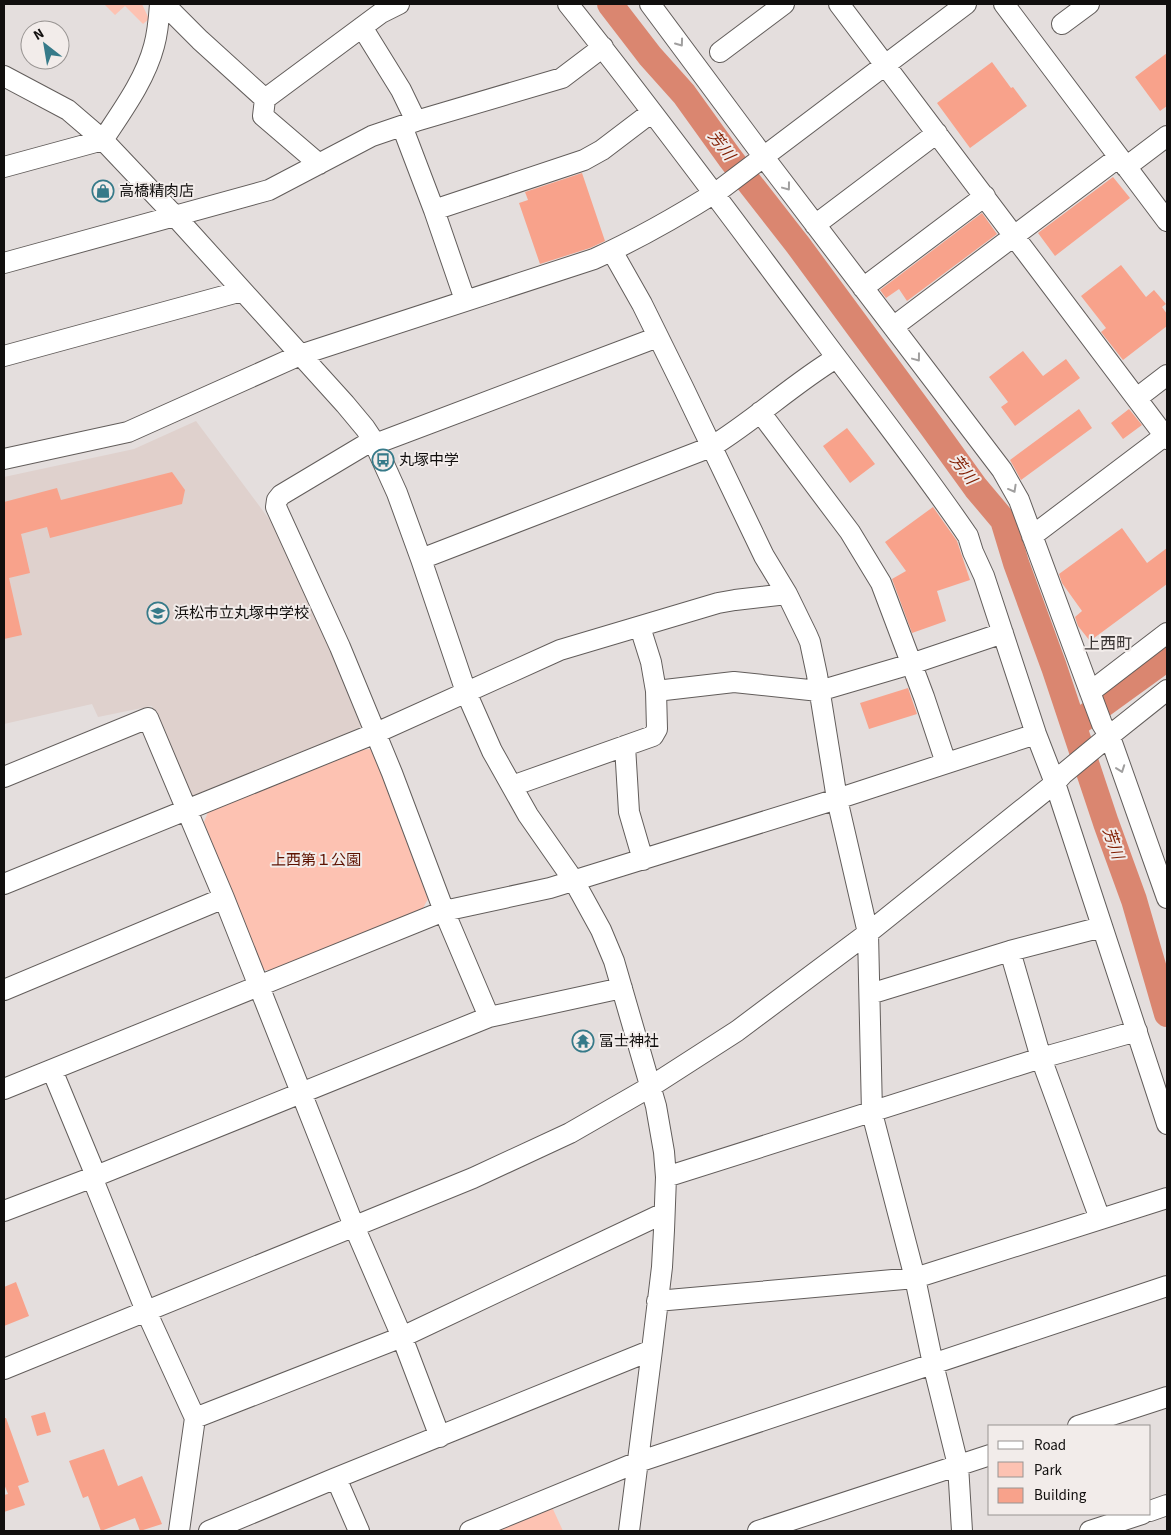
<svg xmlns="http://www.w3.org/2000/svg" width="1171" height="1535" font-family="'Source Sans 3','Noto Sans JP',sans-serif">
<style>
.built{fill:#dfd1cd}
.green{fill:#fdc2b2}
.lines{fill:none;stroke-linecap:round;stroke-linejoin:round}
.river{stroke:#da8670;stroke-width:26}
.building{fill:#f8a28b}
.minor-casing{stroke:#625d5b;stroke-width:22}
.minor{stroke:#fff;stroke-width:20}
.oneway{stroke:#a09f9f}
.labels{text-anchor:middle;stroke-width:4;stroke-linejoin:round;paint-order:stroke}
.poi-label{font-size:15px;fill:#110f0e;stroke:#f2ecea;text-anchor:start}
.park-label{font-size:15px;fill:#5d1200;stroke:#f2ecea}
.water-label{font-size:16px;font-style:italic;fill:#801d00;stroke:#f2ecea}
.neighbourhood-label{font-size:16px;fill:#3a3534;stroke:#f2ecea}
</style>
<rect width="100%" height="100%" fill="#e4dedd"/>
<path class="built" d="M 196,421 L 272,523 L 364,725 L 360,731 L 190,800 L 152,706 L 98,717 L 92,704 L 4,724 L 4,477 L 134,449 Z"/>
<path class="green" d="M 104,4 L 142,4 L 149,19 L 143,24 L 125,6 L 115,15 Z
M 372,749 L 428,899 L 422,910 L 271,971 L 261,969 L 204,822 L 208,812 L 358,750 Z
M 552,1507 L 563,1531 L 493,1531 Z"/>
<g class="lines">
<path class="river" d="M 610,4 L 650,56 L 684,94 L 730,158 L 798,245 L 932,427 L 976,488 L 1003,520 L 1016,563 L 1054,667 L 1106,823 L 1134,900 L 1167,1014
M 1076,724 L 1167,658"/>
</g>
<path class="building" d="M 1167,53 L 1167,106 L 1160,111 L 1135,77 Z
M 992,62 L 1011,88 L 1013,87 L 1027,106 L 970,148 L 937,103 Z
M 582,173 L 605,241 L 590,248 L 540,264 L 519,203 L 528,200 L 525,192 Z
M 1113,177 L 1130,198 L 1055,256 L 1038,233 Z
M 982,213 L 997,234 L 907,301 L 899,289 L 886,298 L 880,290 Z
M 1121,265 L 1146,297 L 1154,290 L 1166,304 L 1162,307 L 1167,314 L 1167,326 L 1123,360 L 1101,332 L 1106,328 L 1081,296 Z
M 1023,351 L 1043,376 L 1066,359 L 1080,378 L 1015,426 L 1001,407 L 1008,402 L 989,377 Z
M 1079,409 L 1092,428 L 1021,480 L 1010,460 Z
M 1129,409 L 1142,425 L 1123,439 L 1111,423 Z
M 847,428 L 875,464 L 850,483 L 823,446 Z
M 172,472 L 185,490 L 182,504 L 50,538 L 47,527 L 21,534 L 30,573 L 9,578 L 22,635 L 4,639 L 4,502 L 57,488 L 61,500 Z
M 933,507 L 957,541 L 970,580 L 937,591 L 946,621 L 912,633 L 892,579 L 906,571 L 885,542 Z
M 1122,528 L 1147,563 L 1167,548 L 1167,584 L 1090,641 L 1078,626 L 1075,617 L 1082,611 L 1062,583 L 1059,574 Z
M 908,688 L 917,714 L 869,729 L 860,703 Z
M 16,1282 L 29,1316 L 4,1326 L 4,1287 Z
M 45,1412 L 51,1432 L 37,1436 L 31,1416 Z
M 4,1418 L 6,1418 L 29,1482 L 18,1486 L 25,1505 L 4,1512 L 4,1495 L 8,1494 L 4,1484 Z
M 104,1449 L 118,1486 L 142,1476 L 162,1524 L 140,1531 L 135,1518 L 101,1531 L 88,1496 L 83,1498 L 69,1461 Z"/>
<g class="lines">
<g class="minor-casing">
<path id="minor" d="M 164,4 L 200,40 L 265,99
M 568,4 C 652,109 732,218 813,326 C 865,396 919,464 968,536 L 973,552 L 984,576 L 1036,734 L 1055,783 L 1167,1124
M 650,4 L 763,156 L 1002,470 L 1019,500 L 1090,692 L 1102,724 L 1110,737 L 1167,898
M 839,4 L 1167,439
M 1004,4 L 1167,221
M 1062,24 L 1089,4
M 362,27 L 401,90 L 416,121
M 720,52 L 784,4
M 4,76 L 68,110 L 103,140 L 174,215 L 345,404 L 365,428 L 373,440 L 397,493 L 421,559 L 466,692 L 492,751 L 528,815 L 574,881 L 601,930 L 614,961 L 656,1106 L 664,1152 L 666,1177 L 664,1230 L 662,1267 L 652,1350 L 629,1531
M 402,126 L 434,210 L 465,300
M 319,164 L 263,116 L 265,99 L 381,13 L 399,4
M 4,167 L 103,140 C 122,111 145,80 154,46 C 158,32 159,18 160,4
M 1126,167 L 1167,136
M 434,210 L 584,160 L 602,150 L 652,112
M 815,225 L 937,133
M 612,251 L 642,304 L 683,387 L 764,556 L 787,594 L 807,635 L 810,642 L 817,675 L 837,799 L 868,933 L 872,1113 L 915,1278 L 933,1364 L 958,1465 L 962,1531
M 4,263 L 269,190 L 372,136 L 416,121 L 562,78 L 603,47
M 863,288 L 985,196
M 893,327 L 1119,157
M 4,356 L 242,291
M 1137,398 L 1167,375
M 760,412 L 850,532 L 881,583 L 924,697 L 946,763
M 373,440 L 281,495 L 277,500 L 276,507 L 340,647 L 392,773 L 444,911 L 489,1017
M 375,444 L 658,337
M 4,459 L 128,432 L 300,355 L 594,259 C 638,239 680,215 721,189 L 966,4
M 1032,536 L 1167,434
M 421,559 L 711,447 C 755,420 793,384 836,358
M 640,627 L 651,662 L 656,691 L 734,682 L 819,691 L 911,664 L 1003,633
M 1090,692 L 1167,633
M 625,746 L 629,812 L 643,860
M 4,777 L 148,718 L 224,898 L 354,1226 L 402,1337 L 440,1437
M 512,786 L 653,736 L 657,729 L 656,691
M 4,884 L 376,733 L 560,650 L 718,603 L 735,600 L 787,594
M 4,990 L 224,898
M 870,994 L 1010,951
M 52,1070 L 96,1176
M 4,1089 L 444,911 L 550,888 L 837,799 L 1036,734
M 92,1177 L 146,1311 L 195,1418
M 666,1177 L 1041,1058 L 1137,1031
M 4,1211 L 96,1176 L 489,1017 L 622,988
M 1100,1219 L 1041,1058 L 1010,951 L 1102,927
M 657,1301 L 915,1278 L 1167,1198
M 4,1369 L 473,1178 L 570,1133 L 650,1087 L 737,1031 L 868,933 L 1055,783 L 1063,774 L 1103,741 L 1167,690
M 1078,1426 L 1167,1397
M 336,1478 L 652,1350
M 1150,1511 L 1167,1505
M 179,1531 L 195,1418 L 402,1337 L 664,1213
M 209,1531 L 336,1478 L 359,1531
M 470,1531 L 638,1462 L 1167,1286
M 758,1531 L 990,1455
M 1090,1531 L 1142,1514"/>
</g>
<use href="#minor" class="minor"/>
</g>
<defs><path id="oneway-chevron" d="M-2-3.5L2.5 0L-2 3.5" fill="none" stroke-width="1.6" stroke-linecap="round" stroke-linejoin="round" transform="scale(1.25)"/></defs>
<g class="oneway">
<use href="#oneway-chevron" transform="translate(680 43) rotate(54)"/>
<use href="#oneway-chevron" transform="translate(787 187) rotate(53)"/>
<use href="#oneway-chevron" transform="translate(917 358) rotate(53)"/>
<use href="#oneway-chevron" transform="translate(1013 489) rotate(61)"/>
<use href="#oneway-chevron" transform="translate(1121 769) rotate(70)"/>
</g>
<defs>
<g id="shop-ring" transform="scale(1.125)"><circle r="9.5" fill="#f2ecea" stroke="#367a89" stroke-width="1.5"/><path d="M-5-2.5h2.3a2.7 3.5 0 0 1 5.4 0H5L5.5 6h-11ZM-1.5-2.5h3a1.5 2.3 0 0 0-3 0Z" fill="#367a89"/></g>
<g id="bus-ring" transform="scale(1.125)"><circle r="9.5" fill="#f2ecea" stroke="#367a89" stroke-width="1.5"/><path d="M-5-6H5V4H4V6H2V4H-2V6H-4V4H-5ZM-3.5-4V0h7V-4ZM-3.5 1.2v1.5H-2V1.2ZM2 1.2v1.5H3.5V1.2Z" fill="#367a89"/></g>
<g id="school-ring" transform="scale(1.125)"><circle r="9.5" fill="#f2ecea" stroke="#367a89" stroke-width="1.5"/><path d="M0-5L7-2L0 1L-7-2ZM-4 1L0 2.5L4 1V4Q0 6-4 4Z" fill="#367a89"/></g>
<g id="temple-ring" transform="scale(1.125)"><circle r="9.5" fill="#f2ecea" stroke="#367a89" stroke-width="1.5"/><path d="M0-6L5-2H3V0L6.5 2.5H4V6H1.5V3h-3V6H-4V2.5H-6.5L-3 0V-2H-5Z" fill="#367a89"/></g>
</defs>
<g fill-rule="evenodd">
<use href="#shop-ring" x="103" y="191"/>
<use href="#bus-ring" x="383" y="460"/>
<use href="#school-ring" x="158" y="613"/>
<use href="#temple-ring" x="583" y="1041"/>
</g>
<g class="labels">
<g class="poi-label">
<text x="119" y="196">高橋精肉店</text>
<text x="399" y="465">丸塚中学</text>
<text x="174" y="618">浜松市立丸塚中学校</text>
<text x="599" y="1046">冨士神社</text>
</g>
<g class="park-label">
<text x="316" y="865">上西第１公園</text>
</g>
<g class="water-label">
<text transform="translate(722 145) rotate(53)" y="6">芳川</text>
<text transform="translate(964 469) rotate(53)" y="6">芳川</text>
<text transform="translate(1114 843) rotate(71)" y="6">芳川</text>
</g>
<g class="neighbourhood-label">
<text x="1108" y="649">上西町</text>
</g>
</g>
<rect width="1171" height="1535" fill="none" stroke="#110f0e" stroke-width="10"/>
<rect x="988" y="1425" width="162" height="90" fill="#f2ecea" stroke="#989492"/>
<rect x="998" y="1441" width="25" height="8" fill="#ffffff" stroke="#989492"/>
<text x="1034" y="1450" font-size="15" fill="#110f0e">Road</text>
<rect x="998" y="1462" width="25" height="15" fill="#fdc2b2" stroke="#989492"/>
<text x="1034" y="1475" font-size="15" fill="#110f0e">Park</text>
<rect x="998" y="1488" width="25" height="15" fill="#f8a28b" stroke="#989492"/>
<text x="1034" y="1500" font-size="15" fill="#110f0e">Building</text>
<g transform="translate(45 45) rotate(329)"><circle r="24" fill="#f2ecea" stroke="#989492"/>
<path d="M0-4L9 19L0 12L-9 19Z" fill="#367a89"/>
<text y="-8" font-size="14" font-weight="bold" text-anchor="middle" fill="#110f0e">N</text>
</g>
</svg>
